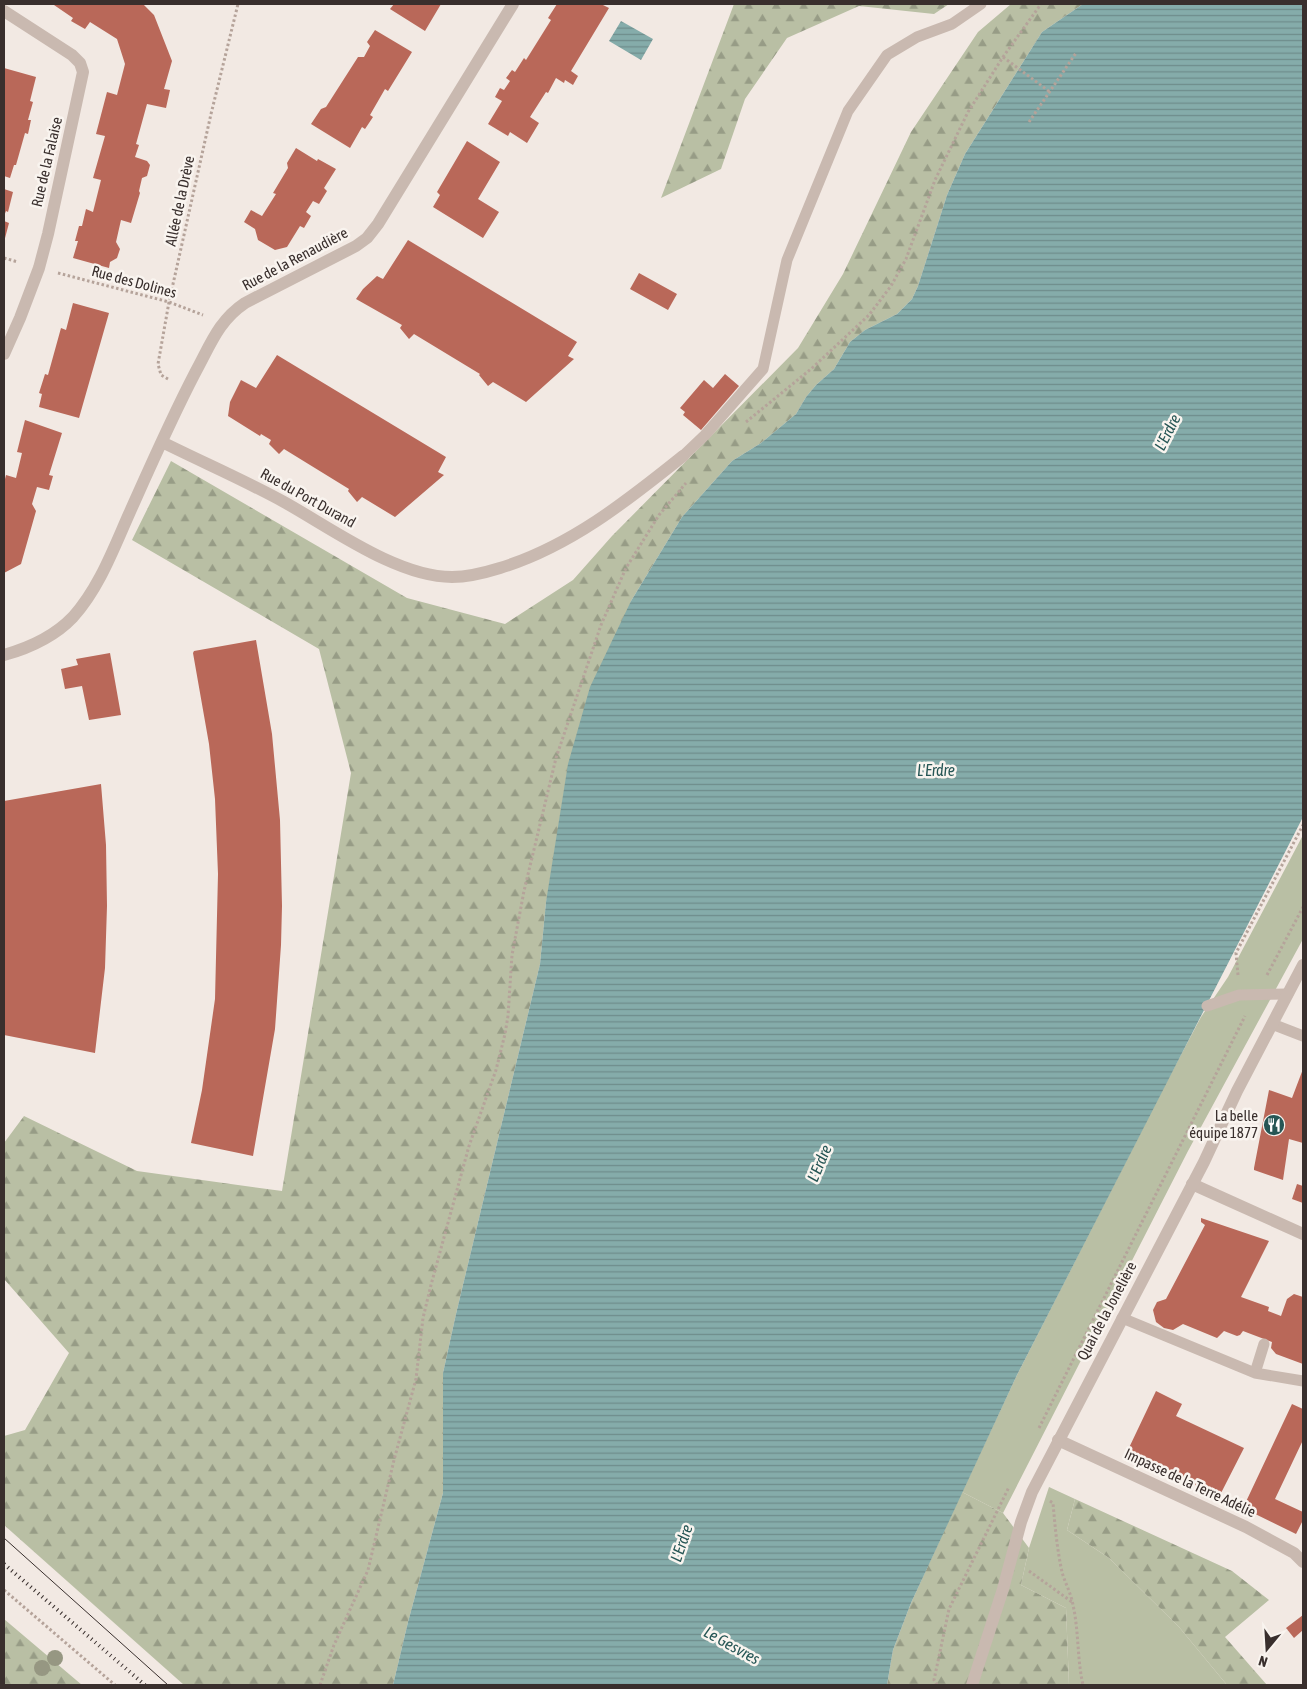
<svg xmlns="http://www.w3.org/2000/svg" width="1307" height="1689" font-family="'Asap Condensed',sans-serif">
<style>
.green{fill:#b9bfa4}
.forest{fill:url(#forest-firs)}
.water{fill:url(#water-rules)}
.building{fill:#b96859}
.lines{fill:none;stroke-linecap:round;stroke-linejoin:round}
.path{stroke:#b5a39a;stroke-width:3;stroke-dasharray:2.5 2.5;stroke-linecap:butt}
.service{stroke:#c9b9b0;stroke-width:11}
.minor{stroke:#c9b9b0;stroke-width:12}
.tertiary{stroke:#c9b9b0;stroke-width:12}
.tram{stroke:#392f2d;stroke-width:1}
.rail{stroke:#392f2d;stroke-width:4;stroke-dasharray:1 4;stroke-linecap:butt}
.tree{fill:#969782}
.labels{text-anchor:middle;stroke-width:5;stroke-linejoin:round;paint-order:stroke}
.street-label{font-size:15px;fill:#392f2d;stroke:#f9f4ef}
.poi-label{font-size:15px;fill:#392f2d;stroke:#f9f4ef;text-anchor:end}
.water-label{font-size:16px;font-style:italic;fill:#265655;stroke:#f9f4ef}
</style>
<defs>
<pattern id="forest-firs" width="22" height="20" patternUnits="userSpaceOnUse" patternTransform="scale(1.25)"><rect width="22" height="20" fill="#b9bfa4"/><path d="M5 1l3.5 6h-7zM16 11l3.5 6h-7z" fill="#979c86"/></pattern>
<pattern id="water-rules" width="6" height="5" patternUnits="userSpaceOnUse" patternTransform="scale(1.25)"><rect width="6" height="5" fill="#85acaa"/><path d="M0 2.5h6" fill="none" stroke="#6e8c8b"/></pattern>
</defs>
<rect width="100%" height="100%" fill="#f2e9e3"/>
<path class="green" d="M 1303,835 L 1303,939 L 1188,1151 L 1003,1513 L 962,1492 L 1017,1375 L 1164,1087 L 1201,1017 L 1228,977 Z
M 1049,1487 L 1075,1499 L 1067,1530 L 1109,1558 L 1179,1627 L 1227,1685 L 1069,1685 L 1066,1608 L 1021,1585 L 1029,1548 Z"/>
<path class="forest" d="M 734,4 L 949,4 L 934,14 L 859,6 L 787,38 L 745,99 L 721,169 L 661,198 Z
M 1011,4 L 1083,4 L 1042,32 L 965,154 L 947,195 L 918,286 L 912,299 L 897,314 L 865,330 L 850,342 L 834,369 L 816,385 L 806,397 L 796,414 L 761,443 L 732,461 L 682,517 L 631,601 L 546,902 L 540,964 L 456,1314 L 443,1373 L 443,1493 L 408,1622 L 393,1685 L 184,1685 L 4,1525 L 4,1436 L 25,1430 L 69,1353 L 4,1279 L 4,1143 L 24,1116 L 137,1171 L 282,1191 L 351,773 L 319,649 L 132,540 L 171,461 L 407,598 L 505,624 L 573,580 L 612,536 L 798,348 L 843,274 L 911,132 L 978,32 Z
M 962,1492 L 1003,1513 L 1029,1548 L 1021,1585 L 1066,1608 L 1069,1685 L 887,1685 L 893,1650 L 911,1603 Z
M 1075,1499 L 1232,1571 L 1269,1600 L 1225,1637 L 1267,1685 L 1227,1685 L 1179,1627 L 1109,1558 L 1067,1530 Z
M 4,1619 L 82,1685 L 4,1685 Z"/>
<path class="water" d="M 1083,4 L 1303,4 L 1303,817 L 1017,1375 L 911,1603 L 893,1650 L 887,1685 L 393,1685 L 408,1622 L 443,1493 L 443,1373 L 456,1314 L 540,964 L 546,902 L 568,764 L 590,687 L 631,601 L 682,517 L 732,461 L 761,443 L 796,414 L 806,397 L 816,385 L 834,369 L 850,342 L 865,330 L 897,314 L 912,299 L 918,286 L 947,195 L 965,154 L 1042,32 Z
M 621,21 L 653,39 L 641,60 L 609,41 Z"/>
<path class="building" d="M 55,4 L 143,4 L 154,15 L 172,61 L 164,89 L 170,90 L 166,108 L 147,104 L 136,144 L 139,145 L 135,157 L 147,161 L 150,165 L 147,176 L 142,178 L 139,191 L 140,193 L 131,223 L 121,220 L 116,242 L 120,249 L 117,258 L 110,262 L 109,268 L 73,258 L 78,241 L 75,241 L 79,226 L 82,226 L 86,209 L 93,212 L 101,180 L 93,178 L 105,136 L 96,134 L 107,92 L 117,95 L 125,64 L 117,39 L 90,22 L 85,29 L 71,21 L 73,18 L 54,5 Z
M 394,4 L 441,4 L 425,31 L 390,9 Z
M 557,4 L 601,4 L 609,8 L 571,71 L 578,76 L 573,85 L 565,80 L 564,83 L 556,78 L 548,93 L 546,92 L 530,117 L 539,123 L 527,143 L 510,132 L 508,136 L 488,124 L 502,101 L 495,97 L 500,88 L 504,90 L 510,81 L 506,78 L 512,70 L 515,72 L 524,58 L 526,60 L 551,20 L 548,18 Z
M 375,30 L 412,52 L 388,91 L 385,89 L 370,115 L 373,117 L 365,129 L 362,127 L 350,148 L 311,124 L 321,109 L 326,107 L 358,57 L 364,57 L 370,46 L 367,42 Z
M 4,68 L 36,77 L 30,101 L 33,102 L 28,120 L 31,120 L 28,134 L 25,133 L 16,165 L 14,165 L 10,178 L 4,176 Z
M 467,141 L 500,162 L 478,199 L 499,212 L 483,238 L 433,207 L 440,195 L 437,192 Z
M 296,148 L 317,161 L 318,159 L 336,169 L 324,188 L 327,191 L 319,204 L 313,201 L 306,212 L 311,216 L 304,228 L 300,226 L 287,247 L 275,250 L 258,240 L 255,229 L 244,222 L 251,210 L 262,216 L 276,194 L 273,193 L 288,168 L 287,163 Z
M 4,189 L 13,192 L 8,212 L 6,211 L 4,216 Z
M 4,221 L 9,223 L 4,242 Z
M 408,240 L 577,342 L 568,356 L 574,359 L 526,402 L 493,382 L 488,386 L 479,375 L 480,374 L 414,334 L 409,339 L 400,328 L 402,325 L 356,299 L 363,289 L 377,276 L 383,279 Z
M 639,273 L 677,294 L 668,310 L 630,289 Z
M 73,303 L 109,313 L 79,418 L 39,407 L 42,394 L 39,393 L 45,374 L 48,375 L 61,328 L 66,330 Z
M 277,355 L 446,457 L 438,472 L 444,475 L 395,517 L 362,497 L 357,502 L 348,491 L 349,489 L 284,449 L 279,454 L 269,444 L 271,440 L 261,434 L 260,436 L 228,416 L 230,402 L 241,380 L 256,388 Z
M 725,374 L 739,386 L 701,430 L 683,415 L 685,412 L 680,408 L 704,380 L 713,388 Z
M 25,420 L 62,433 L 49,475 L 53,476 L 49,490 L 37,487 L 32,504 L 36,511 L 21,564 L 4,573 L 4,483 L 6,475 L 16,478 L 22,453 L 17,452 Z
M 256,640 L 272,734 L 280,820 L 282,906 L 281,945 L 275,1029 L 253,1156 L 191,1143 L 202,1090 L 215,999 L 218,874 L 215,799 L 209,744 L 193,653 L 194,651 Z
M 110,653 L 121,715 L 89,720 L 82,686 L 65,689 L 61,669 L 78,665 L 76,659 Z
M 101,784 L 106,845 L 107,906 L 105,968 L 95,1053 L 4,1035 L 4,801 Z
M 1303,1069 L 1303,1143 L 1289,1139 L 1283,1180 L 1254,1170 L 1254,1168 L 1269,1090 L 1292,1098 Z
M 1297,1184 L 1303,1186 L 1303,1203 L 1292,1199 Z
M 1201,1218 L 1269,1241 L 1241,1297 L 1269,1307 L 1268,1311 L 1281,1316 L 1287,1299 L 1294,1294 L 1303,1297 L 1303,1364 L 1276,1354 L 1271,1348 L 1272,1342 L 1243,1331 L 1240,1335 L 1237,1336 L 1224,1331 L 1217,1338 L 1183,1324 L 1173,1330 L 1164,1328 L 1156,1322 L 1153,1310 L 1157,1302 L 1166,1299 L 1205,1225 L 1201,1222 Z
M 1156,1391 L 1182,1404 L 1176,1416 L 1244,1448 L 1219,1497 L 1127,1452 Z
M 1292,1404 L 1303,1409 L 1303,1440 L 1275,1499 L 1303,1512 L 1303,1520 L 1296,1534 L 1243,1508 Z
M 1303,1615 L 1303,1630 L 1294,1638 L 1286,1628 Z"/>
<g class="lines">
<path class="path" d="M 1003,57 L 1050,92
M 1029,122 L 1076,53
M 4,258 L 18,262
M 58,273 L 169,302 L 203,315
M 168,379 L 161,375 L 158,364 L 169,302 L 211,114 L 238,4
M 746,422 L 811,369 L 869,315 L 891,286 L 906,259 L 935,180 L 968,112 L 1003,57 L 1041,4
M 1238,975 L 1236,953 L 1303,825
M 1267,975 L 1303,907
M 1039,1428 L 1245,1016
M 1050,1501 L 1053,1503 C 1055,1526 1057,1549 1062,1572 C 1065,1583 1071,1593 1073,1605 C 1079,1632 1077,1659 1083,1685
M 1029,1571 L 1072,1602
M 4,1590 L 115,1685
M 320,1685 L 334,1645 L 368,1570 L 394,1460 L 416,1379 L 423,1318 L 431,1285 L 469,1146 L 496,1070 L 505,1034 L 508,1016 L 512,955 L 524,891 L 556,758 L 601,625 L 626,568 L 659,515 L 686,483
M 937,1685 L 934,1680 L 949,1609 L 1009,1487"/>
<path class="service" d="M 683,456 L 705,435 L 763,369 L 787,260 L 848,111 L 887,55 L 917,37 L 952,24 L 981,4
M 1207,1006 L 1239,995 L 1288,994
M 1272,1024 L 1303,1036
M 1122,1318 L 1255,1373 L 1303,1381
M 1255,1373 L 1264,1344"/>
<path class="minor" d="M 4,11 L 72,55 L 80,63 L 83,72 L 48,234 L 39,268 L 20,318 L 4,354
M 162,442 C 202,462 244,480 284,502 C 331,528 397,577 452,577 C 468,577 484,573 500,568 C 569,547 627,501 683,456
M 4,655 C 29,648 54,637 73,617 C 99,588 113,550 129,514 C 150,467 171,419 195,373 C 210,346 218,321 245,303 L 356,246 L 367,238 L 378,224 L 513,4
M 1192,1184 L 1303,1234
M 1058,1440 L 1246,1527 L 1294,1553 L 1303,1562"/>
<path class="tertiary" d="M 972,1685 L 1003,1589 L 1021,1522 L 1032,1492 L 1204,1162 L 1237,1091 L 1303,965"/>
<path class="tram" d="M 4,1538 L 168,1685"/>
<path class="rail" d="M 4,1564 L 145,1685"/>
</g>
<g class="tree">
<circle cx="55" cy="1658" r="8"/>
<circle cx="42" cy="1668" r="8"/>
</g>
<defs>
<g id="restaurant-disc" transform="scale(1.125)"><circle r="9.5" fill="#265655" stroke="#f9f4ef"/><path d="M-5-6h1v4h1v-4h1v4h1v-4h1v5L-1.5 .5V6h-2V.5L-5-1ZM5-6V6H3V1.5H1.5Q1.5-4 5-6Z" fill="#fff"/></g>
</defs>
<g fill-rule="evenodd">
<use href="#restaurant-disc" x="1274" y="1125"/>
</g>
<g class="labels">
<g class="street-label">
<text transform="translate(47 162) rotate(-77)" y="5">Rue de la Falaise</text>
<text transform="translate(180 201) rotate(-78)" y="5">Allée de la Drève</text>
<text transform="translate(295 259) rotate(-28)" y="5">Rue de la Renaudière</text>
<text transform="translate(134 282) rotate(15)" y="5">Rue des Dolines</text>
<text transform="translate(308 498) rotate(29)" y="5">Rue du Port Durand</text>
<text transform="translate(1107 1311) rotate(-62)" y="5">Quai de la Jonelière</text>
<text transform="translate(1190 1483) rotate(25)" y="5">Impasse de la Terre Adélie</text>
</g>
<g class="poi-label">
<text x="1258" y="1121">La belle<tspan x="1258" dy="17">équipe 1877</tspan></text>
</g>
<g class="water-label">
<text transform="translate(1167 432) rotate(-63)" y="6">L'Erdre</text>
<text x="936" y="776">L'Erdre</text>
<text transform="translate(819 1163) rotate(-67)" y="6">L'Erdre</text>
<text transform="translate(681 1543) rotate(-71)" y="6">L'Erdre</text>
<text transform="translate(732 1645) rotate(29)" y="6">Le Gesvres</text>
</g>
</g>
<rect width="1307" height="1689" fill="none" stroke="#392f2d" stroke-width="10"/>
<g transform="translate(1267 1649) rotate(198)" stroke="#f9f4ef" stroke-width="4" paint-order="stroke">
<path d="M0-4L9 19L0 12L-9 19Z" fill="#392f2d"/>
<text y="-8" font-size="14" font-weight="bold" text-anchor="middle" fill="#392f2d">N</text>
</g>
</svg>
